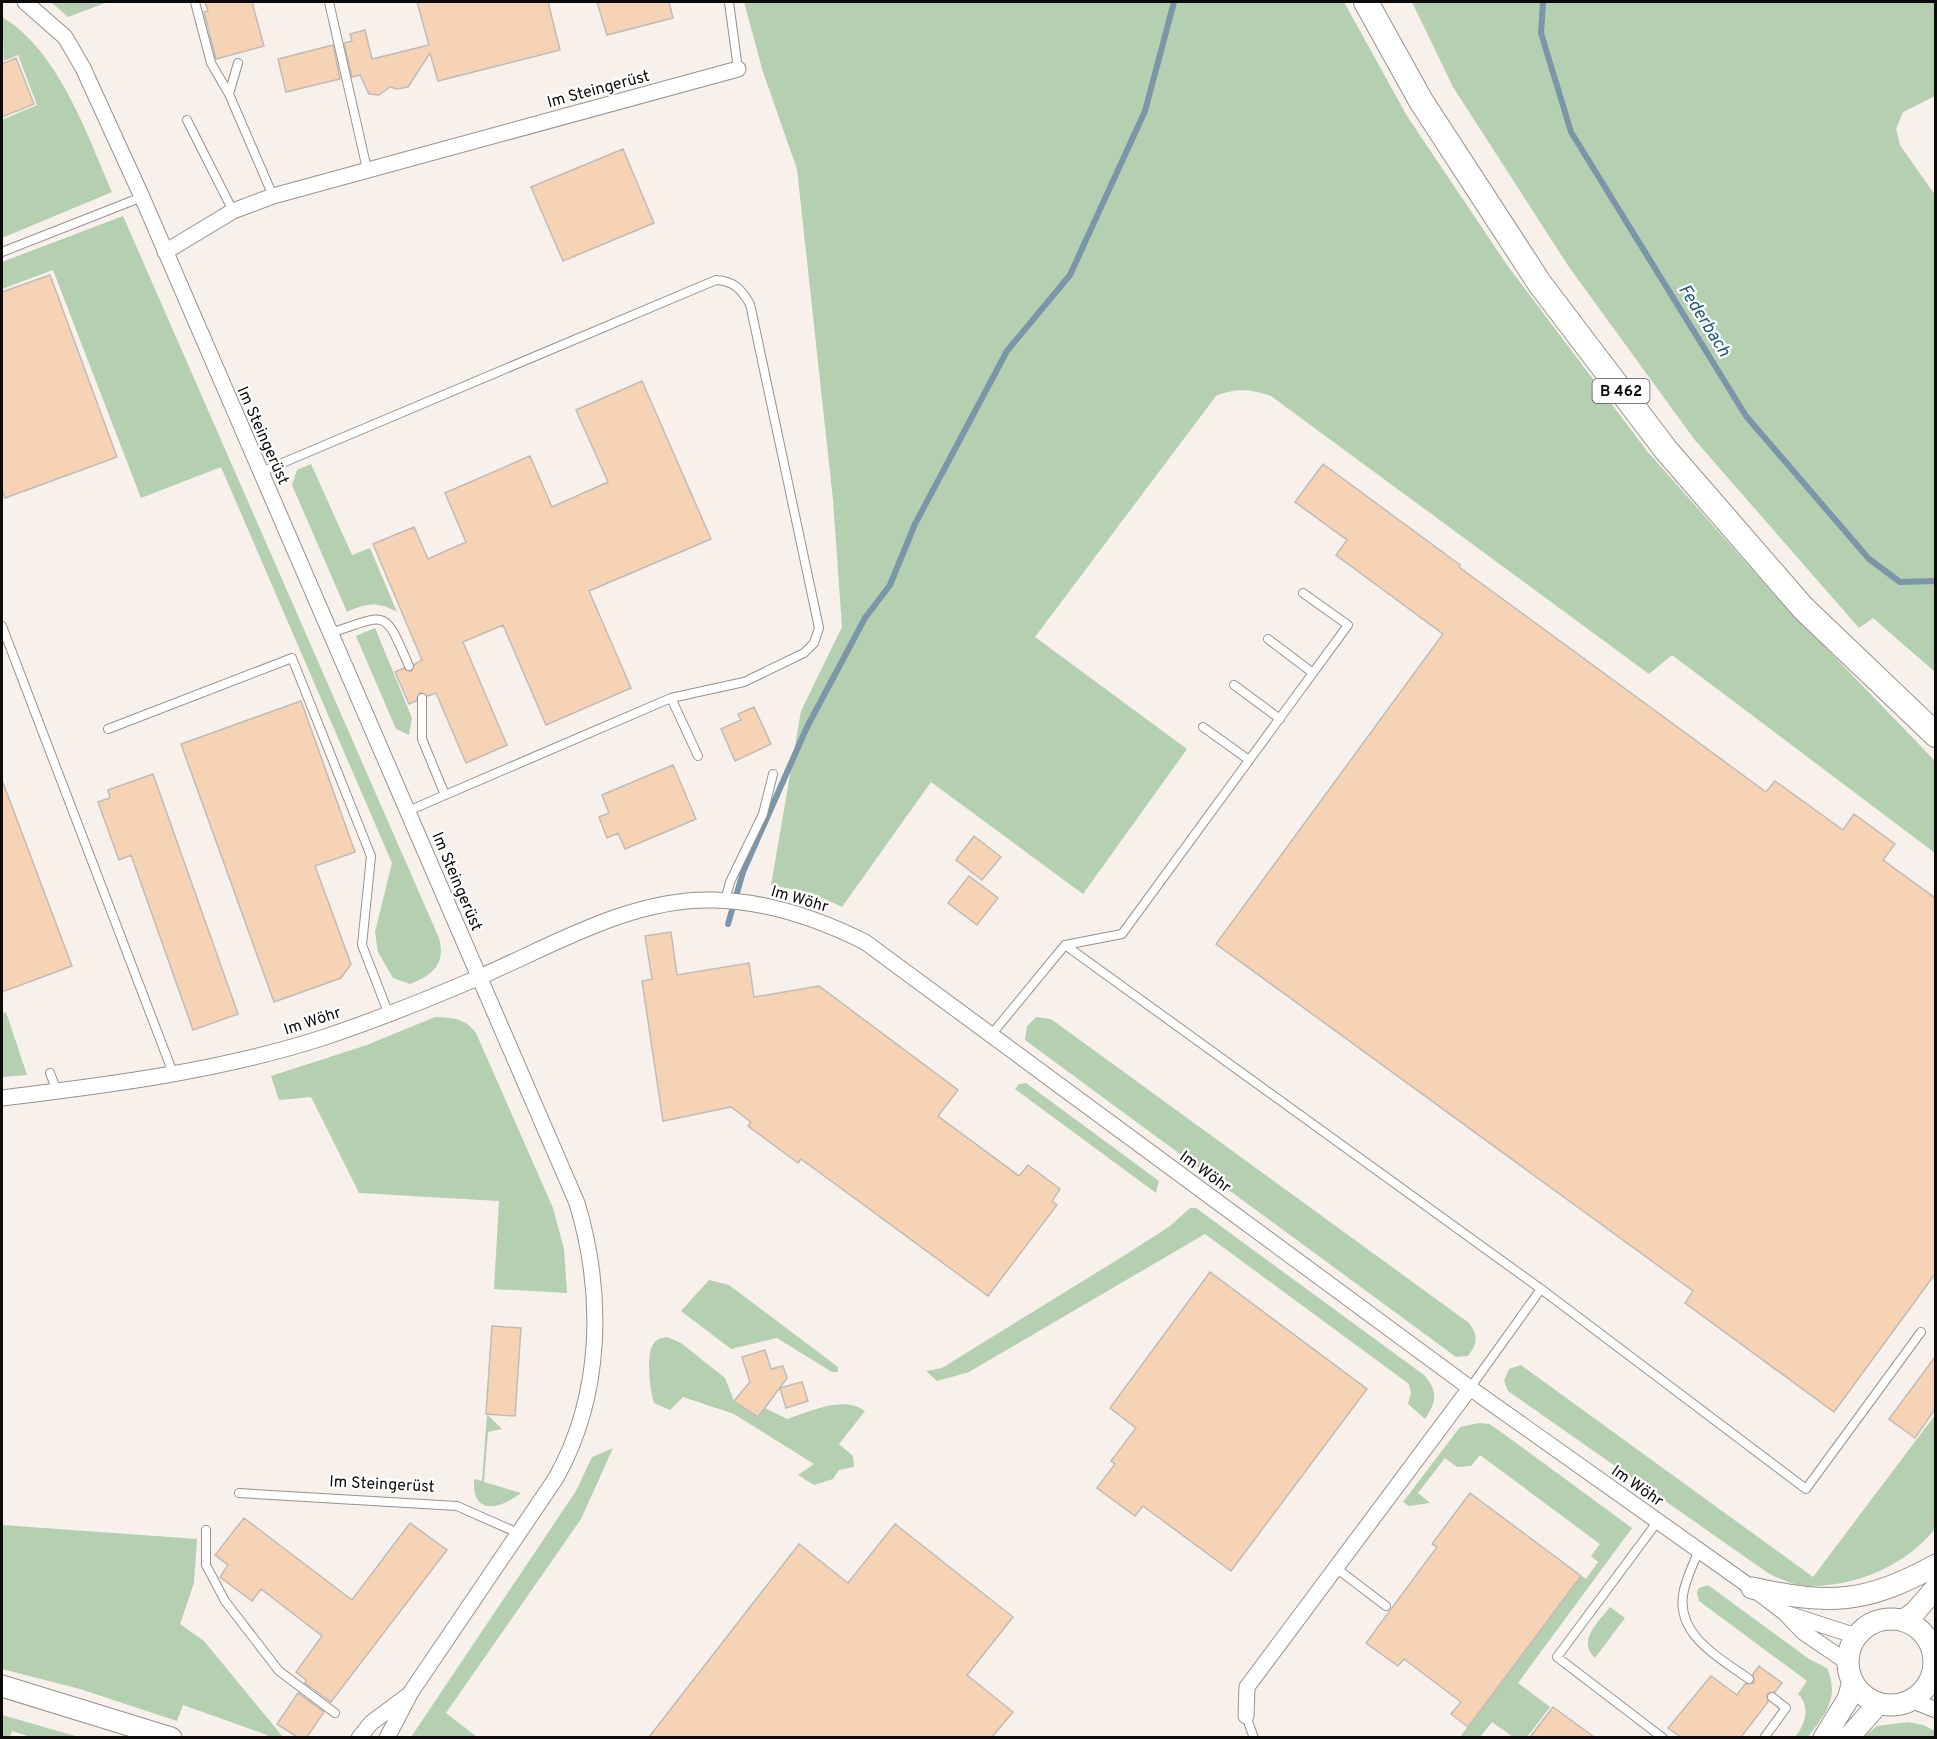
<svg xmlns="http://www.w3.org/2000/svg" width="1937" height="1739" font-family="Overpass,sans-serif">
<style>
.green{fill:#b5cfb1}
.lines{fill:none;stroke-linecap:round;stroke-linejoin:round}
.stream{stroke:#7b95a9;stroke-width:6}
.building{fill:#f6d3b4;stroke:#c1bbb6;stroke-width:1.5}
.lane-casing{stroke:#98928d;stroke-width:10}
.street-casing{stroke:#98928d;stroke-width:17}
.secondary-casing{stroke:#98928d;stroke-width:23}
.primary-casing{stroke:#98928d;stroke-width:26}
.lane{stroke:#fff;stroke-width:8}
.street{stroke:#fff;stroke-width:15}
.secondary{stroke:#fff;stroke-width:21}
.primary{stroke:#fff;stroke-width:24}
.labels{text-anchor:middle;stroke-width:4.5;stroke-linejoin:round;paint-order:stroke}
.shield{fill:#fff;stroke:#565454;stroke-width:1.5}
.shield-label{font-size:15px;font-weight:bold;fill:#0d0b0a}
.street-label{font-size:16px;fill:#0d0b0a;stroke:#fff}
.water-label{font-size:18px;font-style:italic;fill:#1d587f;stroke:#fff}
</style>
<rect width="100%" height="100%" fill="#f7f0eb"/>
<path class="green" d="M 51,2 L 104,2 L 105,3 L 68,17 Z
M 744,2 L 1344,2 L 1407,116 L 1507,265 L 1647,451 L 1771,591 L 1935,761 L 1935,853 L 1672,655 L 1649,674 L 1271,396 C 1249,389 1237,388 1216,396 L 1035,637 L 1187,749 L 1083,894 L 931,782 L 842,907 L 812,893 L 771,885 L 801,711 L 842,627 L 833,500 L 797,169 L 763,72 Z
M 1412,2 L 1935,2 L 1935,96 L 1903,112 L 1896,129 L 1900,145 L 1935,195 L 1935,672 L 1873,618 L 1859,628 L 1694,439 L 1569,267 L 1453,87 Z
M 2,17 C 58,50 87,134 112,192 L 2,238 L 2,120 L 37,105 L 18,55 L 4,61 Z
M 123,216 L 439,938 C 446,964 433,975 410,984 L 393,978 L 378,952 L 375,932 L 392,863 L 221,467 L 141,498 L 53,270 L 2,289 L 2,262 Z
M 311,464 L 352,555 L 370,548 L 397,612 C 378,601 366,603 347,612 L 292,485 L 297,470 Z
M 375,628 L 412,718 L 409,735 L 396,729 L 356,636 Z
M 6,1012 L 27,1075 L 2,1077 L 2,1014 Z
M 435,1017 C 453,1018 465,1018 476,1033 L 553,1208 L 564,1249 L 567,1293 L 494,1289 L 499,1201 L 359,1193 L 311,1097 L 279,1100 L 271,1076 L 367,1045 Z
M 1036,1017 L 1051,1019 L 1469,1323 C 1478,1335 1478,1343 1468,1356 L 1456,1357 L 1025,1040 L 1027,1026 Z
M 1026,1083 L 1159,1181 L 1156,1193 L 1015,1089 L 1019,1084 Z
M 1190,1208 L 1196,1208 L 1424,1375 C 1438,1391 1437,1401 1425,1419 L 1408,1404 L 1411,1393 L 1409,1384 L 1205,1234 L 969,1372 L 937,1381 L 926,1371 L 942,1368 L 1125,1255 L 1170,1226 Z
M 709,1280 L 729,1285 L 838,1367 L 838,1372 L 832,1372 L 777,1338 L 731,1349 L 681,1311 Z
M 667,1337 L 681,1343 L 725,1378 L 734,1401 L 758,1417 L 765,1408 L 787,1419 C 811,1412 842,1395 865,1411 L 839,1444 L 853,1456 L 854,1467 L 839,1470 L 833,1479 L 814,1485 L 798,1475 L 814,1464 L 734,1414 L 683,1397 L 670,1410 L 654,1403 C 650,1390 644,1348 657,1340 C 660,1338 664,1338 667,1337 Z
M 1521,1365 L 1813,1577 L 1935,1415 L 1935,1529 C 1905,1566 1855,1587 1808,1586 C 1794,1586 1780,1579 1768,1573 L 1508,1391 L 1504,1381 L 1509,1369 Z
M 487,1414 L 502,1429 L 488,1432 L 484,1482 L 521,1493 C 499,1510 472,1516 474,1479 L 482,1481 Z
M 1479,1423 L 1489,1424 L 1497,1429 L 1632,1528 L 1518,1683 L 1550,1707 L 1527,1737 L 1513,1737 L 1492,1722 L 1480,1737 L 1460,1737 L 1581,1576 L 1586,1579 L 1598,1562 L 1591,1556 L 1600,1544 L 1480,1455 L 1471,1466 L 1457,1467 L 1445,1458 L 1418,1493 L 1430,1503 L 1409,1506 L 1403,1502 L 1460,1427 Z
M 613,1448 L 581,1519 L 446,1713 L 477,1737 L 411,1737 L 576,1491 L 592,1457 Z
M 2,1525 L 197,1539 L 194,1583 L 180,1624 L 204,1641 L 283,1737 L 267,1737 L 267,1735 L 183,1705 L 177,1721 L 80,1689 L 2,1669 Z
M 1708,1585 L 1809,1659 L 1827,1668 C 1840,1698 1825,1714 1808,1737 L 1795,1737 C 1805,1725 1811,1707 1798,1694 L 1807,1681 L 1699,1601 L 1697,1592 L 1699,1588 Z
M 1610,1607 L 1625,1618 L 1595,1658 C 1577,1640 1597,1624 1610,1607 Z
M 2,1715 L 79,1737 L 31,1737 L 12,1731 L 10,1737 L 2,1737 Z
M 1908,1722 L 1923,1725 L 1935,1731 L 1935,1737 L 1862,1738 L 1877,1726 Z"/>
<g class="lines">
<path class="stream" d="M 1543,2 L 1541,33 L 1571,132 L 1746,416 L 1869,559 L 1900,582 L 1936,581
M 728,924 L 743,872 L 807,727 L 865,618 L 890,585 L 915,524 L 1007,351 L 1070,275 L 1145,111 L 1174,2"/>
</g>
<path class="building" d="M 205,2 L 252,2 L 264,46 L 216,59 L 204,12 L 208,11 Z
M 417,2 L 548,2 L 560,50 L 438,81 L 430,53 L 408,87 L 397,89 L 390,87 L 379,95 L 369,94 L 360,75 L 352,77 L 344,43 L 352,41 L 350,34 L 365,30 L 372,59 L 429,45 Z
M 597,2 L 669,2 L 673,18 L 607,35 Z
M 333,45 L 340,79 L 286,92 L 278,59 Z
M 16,58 L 34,104 L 2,117 L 2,64 Z
M 623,149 L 654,223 L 563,261 L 531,187 Z
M 50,275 L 117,457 L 5,498 L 2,490 L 2,292 Z
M 642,381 L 711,539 L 589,591 L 631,688 L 546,725 L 503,625 L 463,642 L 507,745 L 466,763 L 436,693 L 428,696 L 420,693 L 416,701 L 409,704 L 395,672 L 404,668 L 411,672 L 415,664 L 422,660 L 373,544 L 414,527 L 428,559 L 466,542 L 445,493 L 530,456 L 552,507 L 608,482 L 576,410 Z
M 1323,464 L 1460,565 L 1459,567 L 1766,792 L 1775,781 L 1843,830 L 1854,814 L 1895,844 L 1883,860 L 1935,898 L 1935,1274 L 1834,1412 L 1685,1303 L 1693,1291 L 1216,944 L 1443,634 L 1336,555 L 1347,540 L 1295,502 Z
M 301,701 L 355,852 L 315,866 L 351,964 L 341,978 L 274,1002 L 181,744 Z
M 754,707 L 771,744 L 735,761 L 721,729 L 741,720 L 738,714 Z
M 673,765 L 696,819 L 625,849 L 618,833 L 607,838 L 599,817 L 609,813 L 602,795 Z
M 153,774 L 238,1014 L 193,1030 L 131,855 L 119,860 L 98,802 L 110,798 L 108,790 Z
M 2,780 L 72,966 L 2,992 Z
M 974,836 L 1001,857 L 982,880 L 956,860 Z
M 969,876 L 998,898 L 977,925 L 948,903 Z
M 671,932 L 677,975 L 749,963 L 754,997 L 819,986 L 958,1090 L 938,1116 L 1019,1176 L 1028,1165 L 1060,1189 L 1052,1201 L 1057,1205 L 988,1296 L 801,1159 L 798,1163 L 748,1126 L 751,1122 L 731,1107 L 663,1121 L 642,981 L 652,979 L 645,936 Z
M 1210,1272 L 1367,1389 L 1231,1571 L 1143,1506 L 1135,1516 L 1097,1488 L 1115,1464 L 1111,1461 L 1136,1428 L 1110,1408 Z
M 492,1326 L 521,1328 L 515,1416 L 486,1414 Z
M 765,1350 L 771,1369 L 783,1366 L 787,1378 L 758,1417 L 734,1401 L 750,1382 L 742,1357 Z
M 1935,1357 L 1935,1409 L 1915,1438 L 1889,1419 Z
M 802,1382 L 808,1401 L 786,1408 L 780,1388 Z
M 1470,1493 L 1581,1576 L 1468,1727 L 1451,1714 L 1461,1702 L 1404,1659 L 1398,1666 L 1366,1643 L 1437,1547 L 1432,1544 Z
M 244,1518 L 352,1600 L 410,1523 L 447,1550 L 331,1702 L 305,1683 L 306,1680 L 296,1672 L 322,1636 L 261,1589 L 252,1601 L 220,1577 L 228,1565 L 215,1555 Z
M 895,1524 L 1013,1617 L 967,1675 L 1013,1712 L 992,1737 L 649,1737 L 799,1544 L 848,1583 Z
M 1759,1666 L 1782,1683 L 1775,1692 L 1767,1694 L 1768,1702 L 1741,1737 L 1681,1737 L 1668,1728 L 1711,1676 L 1737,1695 L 1745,1684 L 1754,1683 L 1753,1674 Z
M 298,1693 L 324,1712 L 307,1737 L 297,1737 L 277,1724 Z
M 1553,1707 L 1594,1737 L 1530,1737 Z"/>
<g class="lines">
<g class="lane-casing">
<path id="lane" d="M 195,2 L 211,63 L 229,94
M 329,2 L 367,169
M 729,2 L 738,69
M 238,63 L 229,94 L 273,196
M 187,120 L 233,211
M 2,252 L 142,197
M 261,472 L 716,280 C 734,281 741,289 750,304 L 819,628 L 814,643 L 804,653 L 744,682 L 671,698 L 408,811
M 2,626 L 173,1073
M 331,633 C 389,613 384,609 409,666
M 1268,639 L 1313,673
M 1234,685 L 1280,719
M 422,698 L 422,739 L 445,795
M 671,698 L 698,756
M 1203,727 L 1249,760
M 108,729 L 292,658 L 371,856 L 362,945 L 388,1012
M 725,901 L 730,882 L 763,814 L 773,774
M 1065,945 L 1541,1289 L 1470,1388
M 991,1035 L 1065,945 L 1122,934 L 1348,625 L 1303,593
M 50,1073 L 57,1091
M 1541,1289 L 1806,1489 L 1921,1332
M 239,1493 L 457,1506 L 518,1533
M 1658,1521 L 1557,1657 L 1663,1738
M 206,1530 L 206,1565 L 225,1601 L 279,1671 L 335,1713
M 1699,1550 C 1693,1565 1685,1580 1683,1595 C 1677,1636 1721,1659 1749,1679
M 1336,1568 L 1386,1606
M 1246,1716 L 1254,1738
M 1764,1738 L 1786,1708 L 1772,1697"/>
</g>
<g class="street-casing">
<path id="street" d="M 25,2 L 65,37 L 83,68 L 142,197 L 577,1203 C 604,1293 603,1394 556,1478 L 411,1692 L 387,1738
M 165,252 L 233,211 L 273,196 L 738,69
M 2,1098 C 109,1085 219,1071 322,1038 C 376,1020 431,998 482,976 C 555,944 632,898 713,900 C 767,901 817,918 865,942 L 1470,1388 L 1752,1588 L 1785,1613 L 1803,1632 L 1847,1662
M 1788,1614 L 1856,1636
M 1932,1673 L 1936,1678
M 1911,1700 L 1936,1710
M 1246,1716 L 1247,1687 L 1470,1388
M 359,1738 L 371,1723 L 407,1696"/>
</g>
<g class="secondary-casing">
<path id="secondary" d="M 1752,1588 C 1829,1605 1866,1604 1936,1565
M1848 1662a43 43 0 1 1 86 0a43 43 0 1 1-86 0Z
M 1904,1620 L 1915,1612 L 1936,1588
M 2,1686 L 171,1738
M 1824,1738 L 1848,1699 L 1853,1682
M 1848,1738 L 1879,1703"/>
</g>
<g class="primary-casing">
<path id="primary" d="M 1366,2 L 1421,101 L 1540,284 L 1666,450 L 1803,608 L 1936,735"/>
</g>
<use href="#lane" class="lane"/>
<use href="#street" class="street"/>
<use href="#secondary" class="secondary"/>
<use href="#primary" class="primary"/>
</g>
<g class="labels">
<rect class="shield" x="1592.5" y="379" width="57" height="24" rx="4.5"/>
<g class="shield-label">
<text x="1621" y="396">B 462</text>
</g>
<g class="street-label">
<text transform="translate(598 88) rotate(-15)" y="6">Im Steingerüst</text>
<text transform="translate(264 435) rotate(66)" y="6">Im Steingerüst</text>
<text transform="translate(458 881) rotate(67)" y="6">Im Steingerüst</text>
<text transform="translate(800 898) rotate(16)" y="6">Im Wöhr</text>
<text transform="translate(312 1020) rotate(-18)" y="6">Im Wöhr</text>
<text transform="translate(1206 1171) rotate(36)" y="6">Im Wöhr</text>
<text transform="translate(382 1483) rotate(3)" y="6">Im Steingerüst</text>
<text transform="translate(1638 1485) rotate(35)" y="6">Im Wöhr</text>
</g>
<g class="water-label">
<text transform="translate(1705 320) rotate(58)" y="6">Federbach</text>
</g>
</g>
<rect width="1937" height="1739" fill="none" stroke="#0d0b0a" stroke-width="6"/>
</svg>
